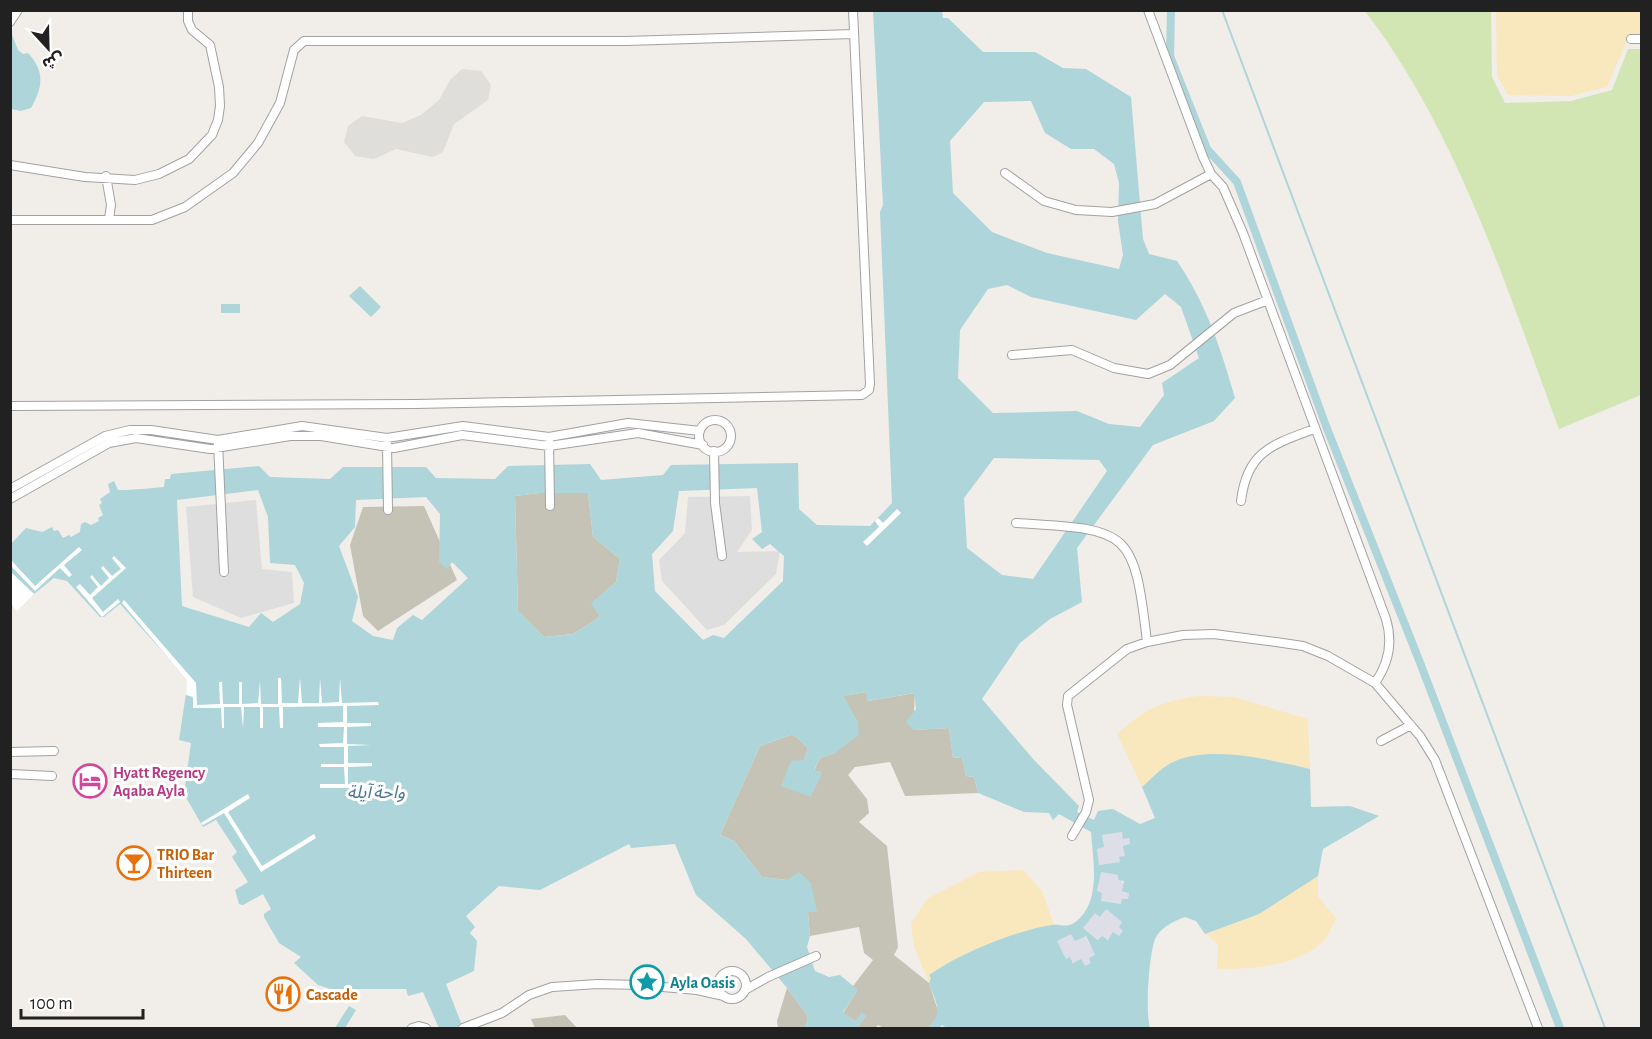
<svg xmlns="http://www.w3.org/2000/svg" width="1652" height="1039" font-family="'Alegreya Sans','Noto Sans Arabic',sans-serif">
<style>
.residential{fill:#dfdedf}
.airport{fill:#e0deda}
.construction{fill:#c5c3b5}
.grass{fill:#d2e6b4}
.sand{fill:#f9e7be}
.plaza{fill:#dddee7}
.water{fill:#add5da;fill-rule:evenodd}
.pier{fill:#fff}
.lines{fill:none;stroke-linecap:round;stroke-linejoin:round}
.stream{stroke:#add5da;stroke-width:2}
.canal{stroke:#add5da;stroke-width:8}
.minor-casing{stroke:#a2a2a2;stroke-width:10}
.minor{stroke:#fff;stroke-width:8}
.labels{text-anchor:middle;stroke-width:6;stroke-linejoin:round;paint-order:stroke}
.hotel-label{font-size:16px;font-weight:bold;fill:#b23c85;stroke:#fff;text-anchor:start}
.food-label{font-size:16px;font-weight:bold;fill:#c56008;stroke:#fff;text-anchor:start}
.culture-label{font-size:16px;font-weight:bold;fill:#0d838f;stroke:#fff;text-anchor:start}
.water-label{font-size:18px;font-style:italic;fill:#4a7793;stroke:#fff}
</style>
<rect width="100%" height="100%" fill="#f1ede9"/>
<path class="residential" d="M 750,496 L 752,530 L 737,552 L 780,551 L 776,574 L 724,625 L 707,630 L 662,581 L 659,560 L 685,533 L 688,497 Z
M 256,500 L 262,569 L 292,572 L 294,603 L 241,618 L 193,597 L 186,507 Z"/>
<path class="airport" d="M 462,69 L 481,71 L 491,85 L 488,100 L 454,124 L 443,152 L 433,157 L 396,149 L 374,159 L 355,156 L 344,142 L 348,126 L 362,116 L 402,123 L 421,115 L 439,100 L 450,80 Z"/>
<path class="construction" d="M 539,493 L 588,493 L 593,537 L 620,559 L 616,582 L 592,603 L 600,617 L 573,634 L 544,637 L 518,611 L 515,496 Z
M 424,506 L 457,580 L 378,631 L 363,616 L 350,545 L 363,507 Z
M 866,692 L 868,701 L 915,693 L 913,730 L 949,728 L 953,758 L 962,757 L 966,776 L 974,777 L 978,793 L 905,796 L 890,762 L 855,767 L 848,775 L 867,799 L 869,813 L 859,822 L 887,846 L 898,947 L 894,955 L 929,983 L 938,1011 L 937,1018 L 928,1028 L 884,1028 L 878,1025 L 875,1028 L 857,1028 L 866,1015 L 855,1021 L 843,1013 L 857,991 L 853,986 L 873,960 L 864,953 L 859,927 L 810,936 L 808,912 L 817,912 L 787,880 L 762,877 L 734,841 L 720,835 L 760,746 L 793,734 L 808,748 L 804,760 L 781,786 L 821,772 L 814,771 L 820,758 L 835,753 L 858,723 L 843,696 Z
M 787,988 L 805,1012 L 808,1019 L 805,1028 L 778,1028 L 777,1021 Z
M 565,1015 L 577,1028 L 535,1028 L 531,1019 Z"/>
<path class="grass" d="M 1365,11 L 1491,11 L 1492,77 L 1505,103 L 1571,101 L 1612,90 L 1628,49 L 1641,49 L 1641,395 L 1559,429 C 1506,287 1458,133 1365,11 Z"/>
<path class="sand" d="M 1496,11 L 1641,11 L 1641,36 L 1629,36 L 1607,87 L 1571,96 L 1508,95 L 1497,75 Z
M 1199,696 L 1234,697 L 1308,719 L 1310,769 L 1266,759 L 1171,763 L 1142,787 L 1117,734 C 1145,709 1161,701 1199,696 Z
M 1023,870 L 1042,891 L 1054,925 C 1010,936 967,949 930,975 L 931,978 L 929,983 L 914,946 L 911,924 L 927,899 L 979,872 Z
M 1318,876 L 1318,897 L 1336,918 C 1332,926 1328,937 1322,943 C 1294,967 1251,969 1217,969 L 1218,944 L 1205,934 L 1259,914 Z"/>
<path class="plaza" d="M 1122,832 L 1129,838 L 1130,845 L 1125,856 L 1120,862 L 1099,865 L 1097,849 L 1103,847 L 1102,835 Z
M 1100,871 L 1118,875 L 1129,893 L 1128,900 L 1121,904 L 1100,901 L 1097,892 Z
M 1106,909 L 1122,922 L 1124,931 L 1119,937 L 1099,940 L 1083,928 L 1095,912 Z
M 1071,933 L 1085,936 L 1095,955 L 1092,963 L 1085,966 L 1066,959 L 1057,941 Z"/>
<path class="water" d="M 873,11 L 942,11 L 943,18 L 948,18 L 983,52 L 1035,52 L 1063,68 L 1086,69 L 1131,97 L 1143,239 L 1149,254 L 1177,261 C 1206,303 1221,349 1235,398 L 1214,421 L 1153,445 L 1077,548 L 1082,602 L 1050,619 L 1020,643 L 982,699 L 1034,760 L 1079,806 L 1077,812 L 1094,820 L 1098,811 L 1113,809 L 1140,824 L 1155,818 L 1142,787 C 1151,779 1161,768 1171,763 C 1209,744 1271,760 1310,769 L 1311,807 L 1350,806 L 1379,816 L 1323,849 L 1318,876 L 1259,914 L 1205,934 L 1196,921 L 1185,917 C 1174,921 1161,927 1155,939 C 1149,955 1145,1012 1150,1028 L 947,1028 L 942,1025 L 939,1028 L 928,1028 C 944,1011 936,1004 929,983 L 931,978 L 929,975 C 952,959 981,946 1007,937 C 1021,932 1038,927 1052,925 C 1060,924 1066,928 1074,923 C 1102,904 1093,860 1091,832 L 1059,814 L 1053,820 L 1049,813 L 1024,812 L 978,793 L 974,777 L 966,776 L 962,757 L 953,758 L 949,728 L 913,730 L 906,722 L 916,709 L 914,693 L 868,701 L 865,692 L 844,696 L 858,723 L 859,735 L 835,753 L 820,758 L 814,770 L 822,773 L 811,797 L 781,786 L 791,761 L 804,760 L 808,748 L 793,734 L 760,746 L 720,835 L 734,841 L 762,877 L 787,880 L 799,872 L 811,883 L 817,912 L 808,912 L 810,936 L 807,947 L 815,971 L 829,977 L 840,975 L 858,990 L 843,1012 L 855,1021 L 862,1012 L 866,1015 L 857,1028 L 805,1028 L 808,1019 L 805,1012 L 787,988 L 746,939 L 696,895 L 675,844 L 631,848 L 629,844 L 540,890 L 499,886 L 466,916 L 475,927 L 470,933 L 477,941 L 474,971 L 446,984 L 463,1028 L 439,1028 L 423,992 L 408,996 L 406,989 L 330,989 L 318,985 L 294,963 L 301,957 L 279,943 L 264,917 L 264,914 L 271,909 L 263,894 L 243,905 L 239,904 L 235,890 L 248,882 L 232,857 L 237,852 L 216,820 L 203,827 L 184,794 L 191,743 L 179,740 L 188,680 L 120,604 L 104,617 L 100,617 L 67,581 L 54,578 L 34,594 L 29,590 L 11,608 L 11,544 L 26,528 L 42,532 L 52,527 L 54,531 L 58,530 L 63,538 L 69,535 L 71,537 L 80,532 L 81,524 L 85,522 L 91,525 L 99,521 L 98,518 L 103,515 L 99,505 L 102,503 L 100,499 L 110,492 L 108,484 L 114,481 L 118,490 C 137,490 149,488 164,487 L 165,479 L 170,479 L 171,474 L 259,466 L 270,477 L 330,479 L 343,467 L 426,467 L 436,478 L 495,479 L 508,466 L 590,464 L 601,480 L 663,475 L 671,465 L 798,463 L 799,509 L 817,525 L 870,526 L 892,503 L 880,212 L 883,205 ZM 1031,101 L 1045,133 L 1071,149 L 1094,149 L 1114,164 L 1119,183 L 1118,221 L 1123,255 L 1119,269 L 1047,253 L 992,232 L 953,193 L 950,141 L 984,102 ZM 1007,285 L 1031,297 L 1136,320 L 1165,294 L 1181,307 L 1199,358 L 1162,383 L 1164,395 L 1140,427 L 1109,424 L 1077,411 L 993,413 L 958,378 L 960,330 L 988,289 ZM 994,458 L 1099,460 L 1107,471 L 1033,579 L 1002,575 L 967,548 L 964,498 ZM 757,488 L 762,532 L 752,539 L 762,549 L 770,544 L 784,556 L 783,581 L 724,638 L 713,635 L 703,640 L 655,591 L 652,554 L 673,531 L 679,491 ZM 258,490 L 268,517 L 270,563 L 295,565 L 304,583 L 300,604 L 273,622 L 261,613 L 249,627 L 182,606 L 177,500 ZM 539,493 L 588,493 L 593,537 L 620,559 L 616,582 L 591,603 L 600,617 L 573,634 L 544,637 L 518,610 L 515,496 ZM 426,497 L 440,514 L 439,562 L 447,569 L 452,562 L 468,578 L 422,620 L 413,615 L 397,628 L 393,640 L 373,636 L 352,621 L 358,597 L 339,546 L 355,527 L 356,500 ZM 1122,832 L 1123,839 L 1129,838 L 1130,844 L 1123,846 L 1125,856 L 1119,857 L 1120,862 L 1099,865 L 1097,849 L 1104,847 L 1102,835 ZM 1101,872 L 1118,875 L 1118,880 L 1124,881 L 1122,891 L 1129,893 L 1128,899 L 1122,899 L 1121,904 L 1101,901 L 1102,893 L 1097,891 ZM 1106,909 L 1122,922 L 1119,927 L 1123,931 L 1119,936 L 1113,932 L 1108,940 L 1102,936 L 1098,940 L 1083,928 L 1095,913 L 1100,917 ZM 1071,934 L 1075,941 L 1086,936 L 1095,955 L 1089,958 L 1091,963 L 1085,966 L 1081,959 L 1073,963 L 1070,957 L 1066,959 L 1057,941 Z
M 11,32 L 18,50 L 23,54 L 28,53 C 45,71 43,87 31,108 L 21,111 L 11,109 Z
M 360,286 L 381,307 L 371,317 L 349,296 Z
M 221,304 L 240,304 L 240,313 L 221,313 Z
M 349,1006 L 356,1010 L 345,1028 L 335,1028 Z"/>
<path class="pier" d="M 897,509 L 901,513 L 867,546 L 863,542 L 879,527 L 875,521 L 878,518 L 883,523 Z
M 79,547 L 82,550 L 64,565 L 72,575 L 69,577 L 60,568 L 35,591 L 11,566 L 11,560 L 35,586 Z
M 114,556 L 126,568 L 92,598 L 103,612 L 118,599 L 120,602 L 102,617 L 76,587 L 80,584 L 90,595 L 98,587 L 90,577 L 92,575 L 101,586 L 109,578 L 101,568 L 103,566 L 112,576 L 121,569 L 112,558 Z
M 10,571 L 34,594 L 17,611 L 11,604 Z
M 124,600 L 196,683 L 197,705 L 220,704 L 219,682 L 222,682 L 223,704 L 239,704 L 239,682 L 242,682 L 242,704 L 258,703 L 260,681 L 261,704 L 278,704 L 278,678 L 281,678 L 282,703 L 298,703 L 300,678 L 302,703 L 319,703 L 320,678 L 322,703 L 339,702 L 340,678 L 342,703 L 378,702 L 379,705 L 347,706 L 347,723 L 371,723 L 371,726 L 347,727 L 347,744 L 371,745 L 348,746 L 348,763 L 372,763 L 372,766 L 348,767 L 348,784 L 373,784 L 373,788 L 320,788 L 320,784 L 345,784 L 344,767 L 321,767 L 321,764 L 344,764 L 344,747 L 320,747 L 319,744 L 343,743 L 344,727 L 318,727 L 318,723 L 343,722 L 343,706 L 283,707 L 283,728 L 280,728 L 279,707 L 263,707 L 263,728 L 260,728 L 260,707 L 244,707 L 243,728 L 241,707 L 224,707 L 224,728 L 222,728 L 221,708 L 193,708 L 193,697 L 186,695 L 187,680 L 122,603 Z
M 248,794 L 250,798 L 228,812 L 262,866 L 314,834 L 316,838 L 261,872 L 224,813 L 203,825 L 201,823 Z"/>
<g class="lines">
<path class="stream" d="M 1222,10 L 1605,1028"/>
<path class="canal" d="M 1171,10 L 1170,56 L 1207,149 L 1237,182 L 1326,426 L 1419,660 L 1560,1028"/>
<g class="minor-casing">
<path id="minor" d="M 1148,10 L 1203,157 L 1211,174 L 1223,187 L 1243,233 L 1386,619 C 1393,642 1389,663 1375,683
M 10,22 L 18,10
M 1631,39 L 1642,39
M 10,165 L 85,177 L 135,180 L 159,174 L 189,159 L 212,135 L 218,120 L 220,106 L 219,87 L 210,45 L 192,30 L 188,21 L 188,10
M 1005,173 L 1044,201 L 1076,210 L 1112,212 L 1155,204 L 1211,174
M 106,176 L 111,205 L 109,219
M 10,220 L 152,220 L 185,207 L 233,173 L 258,143 L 280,103 L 294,50 L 304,41 L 626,41 L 854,34
M 1012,355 L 1072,350 L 1114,368 L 1148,374 L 1170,365 L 1234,313 L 1268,300
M 10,406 L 416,404 L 862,395 L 869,390 L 870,384 L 853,10
M699 436a16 16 0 1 1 32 0a16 16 0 1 1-32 0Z
M 549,440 L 550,506
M 218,443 L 224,572
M 387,444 L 388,510
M 714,451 L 715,503 L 722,556
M 10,489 L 105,436 L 130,430 L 151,430 L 218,440 L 302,426 L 387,438 L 463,426 L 549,437 L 628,423 L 700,431
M 10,499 L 109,443 L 136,438 L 210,449 L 290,436 L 321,436 L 394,448 L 462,435 L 549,446 L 638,433 L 703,445
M 1241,501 C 1247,452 1271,445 1314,429
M 1016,523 C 1128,530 1134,527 1147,642
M 1381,741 L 1411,725
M 10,752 L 54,751
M 10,774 L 52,776
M 1072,836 L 1086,812 L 1089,800 L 1067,705 L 1068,696 L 1127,649 L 1147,642 L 1183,635 L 1214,634 L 1276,642 L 1303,646 L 1328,656 L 1375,683 L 1420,736 L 1435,760 L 1538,1028
M718 985a14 14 0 1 1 28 0a14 14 0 1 1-28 0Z
M 745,990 L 768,977 L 816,956
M 412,1028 L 419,1026 L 426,1028
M 463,1028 L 502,1013 L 529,995 L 552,987 L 597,984 L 640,985 L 697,990 L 724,996"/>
</g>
<use href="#minor" class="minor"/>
</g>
<defs>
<g id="hotel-ring" transform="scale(1.725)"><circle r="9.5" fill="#fff" stroke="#d1479c" stroke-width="1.5"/><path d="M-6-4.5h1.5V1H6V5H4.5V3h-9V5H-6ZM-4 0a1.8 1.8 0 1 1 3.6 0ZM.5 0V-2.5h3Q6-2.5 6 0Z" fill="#d1479c"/></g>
<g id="bar-ring" transform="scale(1.725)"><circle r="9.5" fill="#fff" stroke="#e8710a" stroke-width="1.5"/><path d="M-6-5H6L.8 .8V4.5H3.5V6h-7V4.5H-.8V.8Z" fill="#e8710a"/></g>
<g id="sight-ring" transform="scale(1.725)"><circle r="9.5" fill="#fff" stroke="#0f9aa8" stroke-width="1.5"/><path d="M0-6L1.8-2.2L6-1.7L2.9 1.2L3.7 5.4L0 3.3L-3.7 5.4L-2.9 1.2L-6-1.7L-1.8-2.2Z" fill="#0f9aa8"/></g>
<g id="restaurant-ring" transform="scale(1.725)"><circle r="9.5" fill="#fff" stroke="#e8710a" stroke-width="1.5"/><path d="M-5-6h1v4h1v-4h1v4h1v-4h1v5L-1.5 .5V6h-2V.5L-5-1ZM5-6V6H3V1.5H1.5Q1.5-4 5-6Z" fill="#e8710a"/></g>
</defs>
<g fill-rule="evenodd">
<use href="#hotel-ring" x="90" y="781"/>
<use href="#bar-ring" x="134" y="863"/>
<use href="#sight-ring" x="647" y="982"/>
<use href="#restaurant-ring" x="283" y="994"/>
</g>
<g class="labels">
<g class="hotel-label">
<text x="113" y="778">Hyatt Regency<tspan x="113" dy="18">Aqaba Ayla</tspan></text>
</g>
<g class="food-label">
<text x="157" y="860">TRIO Bar<tspan x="157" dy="18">Thirteen</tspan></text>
<text x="306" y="1000">Cascade</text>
</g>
<g class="culture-label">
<text x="670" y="988">Ayla Oasis</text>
</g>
<g class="water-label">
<text x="376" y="798">واحة آيلة</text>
</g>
</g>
<rect width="1652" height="1039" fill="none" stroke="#212121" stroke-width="24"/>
<g transform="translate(48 48) rotate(158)" stroke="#ffffff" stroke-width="4.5" paint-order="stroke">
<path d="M0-4.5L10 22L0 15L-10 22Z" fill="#212121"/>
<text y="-9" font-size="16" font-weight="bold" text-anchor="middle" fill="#212121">ش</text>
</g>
<path d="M21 1009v9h122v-9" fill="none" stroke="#212121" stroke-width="3"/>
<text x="30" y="1009" font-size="18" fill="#212121" stroke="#ffffff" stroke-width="4.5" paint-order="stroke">100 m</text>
</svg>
